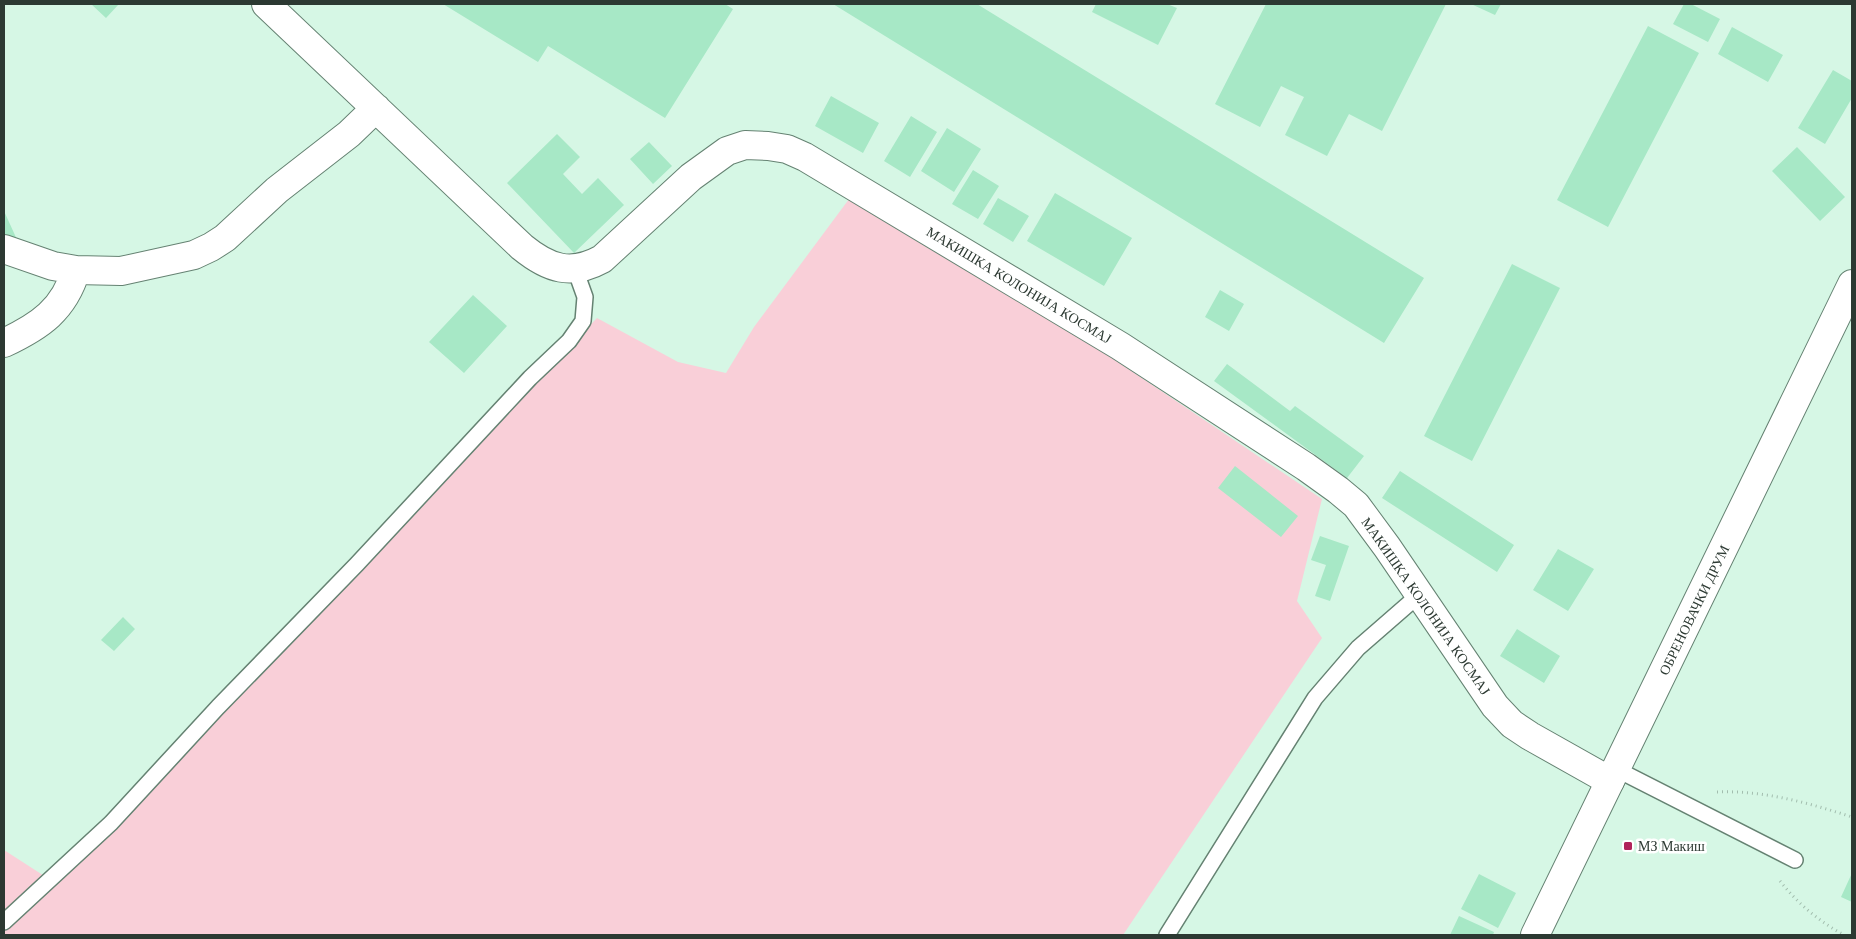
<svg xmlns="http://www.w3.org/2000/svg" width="1856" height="939" font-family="Georgia,serif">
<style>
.green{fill:#f9cfd8}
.building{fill:#a7e8c6}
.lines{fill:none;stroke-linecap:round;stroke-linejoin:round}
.lane-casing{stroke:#658272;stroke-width:18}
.street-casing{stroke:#658272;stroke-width:30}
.secondary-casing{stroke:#658272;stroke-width:30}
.path{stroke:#a2bdae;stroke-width:3;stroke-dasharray:1 4;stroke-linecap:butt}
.lane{stroke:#fff;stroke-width:15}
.street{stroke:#fff;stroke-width:28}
.secondary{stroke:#fff;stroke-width:28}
.poi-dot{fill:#b1235b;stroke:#fff;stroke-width:2}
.labels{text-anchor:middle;stroke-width:5;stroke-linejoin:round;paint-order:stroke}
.street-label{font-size:14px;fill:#2c3932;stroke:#fff}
.poi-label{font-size:14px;fill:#2c3932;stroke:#fff;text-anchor:start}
</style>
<rect width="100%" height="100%" fill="#d6f7e5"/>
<path class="green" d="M 858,187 L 1322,499 L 1297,601 L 1322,638 L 1123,935 L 4,935 L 4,850 L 49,879 L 597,318 L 678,362 L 726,373 L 754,327 Z"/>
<path class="building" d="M 91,4 L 119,4 L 106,18 Z
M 443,4 L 725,4 L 733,9 L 665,118 L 548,46 L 538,62 Z
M 833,4 L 977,4 L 1424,278 L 1384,343 Z
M 1096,4 L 1167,4 L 1177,8 L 1158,45 L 1092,12 Z
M 1266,4 L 1446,4 L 1382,131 L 1349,114 L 1327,156 L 1285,135 L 1304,97 L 1281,86 L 1260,127 L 1215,104 Z
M 1471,4 L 1501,4 L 1495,15 Z
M 1684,4 L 1691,4 L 1720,19 L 1708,42 L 1673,24 Z
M 1648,26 L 1699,53 L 1608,227 L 1557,200 Z
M 1732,27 L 1783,55 L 1768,82 L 1718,54 Z
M 1833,70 L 1852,81 L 1852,98 L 1825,144 L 1798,128 Z
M 831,96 L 879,123 L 863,153 L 815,126 Z
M 911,116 L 937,132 L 910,177 L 884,161 Z
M 947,128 L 981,149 L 954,192 L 921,171 Z
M 557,134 L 580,157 L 563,174 L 582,194 L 598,178 L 624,205 L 574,253 L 507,183 Z
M 649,142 L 672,166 L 653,184 L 630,159 Z
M 1797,147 L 1845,197 L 1820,221 L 1772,171 Z
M 973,170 L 999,186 L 978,219 L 952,204 Z
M 1055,193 L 1132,238 L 1104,286 L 1027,241 Z
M 998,198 L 1029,216 L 1013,242 L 983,224 Z
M 4,211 L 19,244 L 4,239 Z
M 1512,264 L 1560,288 L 1472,461 L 1424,436 Z
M 1220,290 L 1244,304 L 1229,331 L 1205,317 Z
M 473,295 L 507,326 L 464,373 L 429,342 Z
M 1227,364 L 1290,411 L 1295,406 L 1364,456 L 1347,478 L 1214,381 Z
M 1235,466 L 1298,516 L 1281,537 L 1218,488 Z
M 1400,471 L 1514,545 L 1497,572 L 1382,498 Z
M 1320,536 L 1349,546 L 1330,601 L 1315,596 L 1326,565 L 1311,560 Z
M 1558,549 L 1594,569 L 1568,611 L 1533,590 Z
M 123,617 L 135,629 L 114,651 L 101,640 Z
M 1517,629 L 1560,656 L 1544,683 L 1500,656 Z
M 1852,873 L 1852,902 L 1841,897 Z
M 1479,874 L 1516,893 L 1498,928 L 1461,909 Z
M 1459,916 L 1494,932 L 1493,935 L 1450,935 Z"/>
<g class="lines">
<g class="lane-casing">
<path id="lane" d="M 1616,769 L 1795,860
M 4,922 L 111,823 L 218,707 L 357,564 L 530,378 L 569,341 L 583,321 L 585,297 L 575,269
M 1167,935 L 1315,698 L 1358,648 L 1420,594"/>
</g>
<g class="street-casing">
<path id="street" d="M 266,4 L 522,247 C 549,269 571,276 602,259 L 691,177 L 727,151 L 745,145 L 768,146 L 787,149 L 805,157 L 1120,346 L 1306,467 L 1338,490 L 1356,505 L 1387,547 L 1495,706 L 1512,724 L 1530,736 L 1610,781
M 4,249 L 53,266 L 76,270 L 121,271 L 194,255 L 211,247 L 225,238 L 277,190 L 349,134 L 376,108
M 4,343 C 40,326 64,310 76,270"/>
</g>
<g class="secondary-casing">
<path id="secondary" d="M 1535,935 L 1852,284"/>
</g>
<path class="path" d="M 1717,792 C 1763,790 1809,803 1852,817
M 1780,881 C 1798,904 1820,922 1844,935"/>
<use href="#lane" class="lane"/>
<use href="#street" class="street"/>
<use href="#secondary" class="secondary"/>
</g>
<rect class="poi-dot" x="1623" y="841" width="10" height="10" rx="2.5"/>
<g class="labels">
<g class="street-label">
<text transform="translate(1019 285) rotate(31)" y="5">МАКИШКА КОЛОНИЈА КОСМАЈ</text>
<text transform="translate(1426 606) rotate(55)" y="5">МАКИШКА КОЛОНИЈА КОСМАЈ</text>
<text transform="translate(1694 610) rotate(-64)" y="5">ОБРЕНОВАЧКИ ДРУМ</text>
</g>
<g class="poi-label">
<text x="1638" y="851">МЗ Макиш</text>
</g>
</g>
<rect width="1856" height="939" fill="none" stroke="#2c3932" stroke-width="10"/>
</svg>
